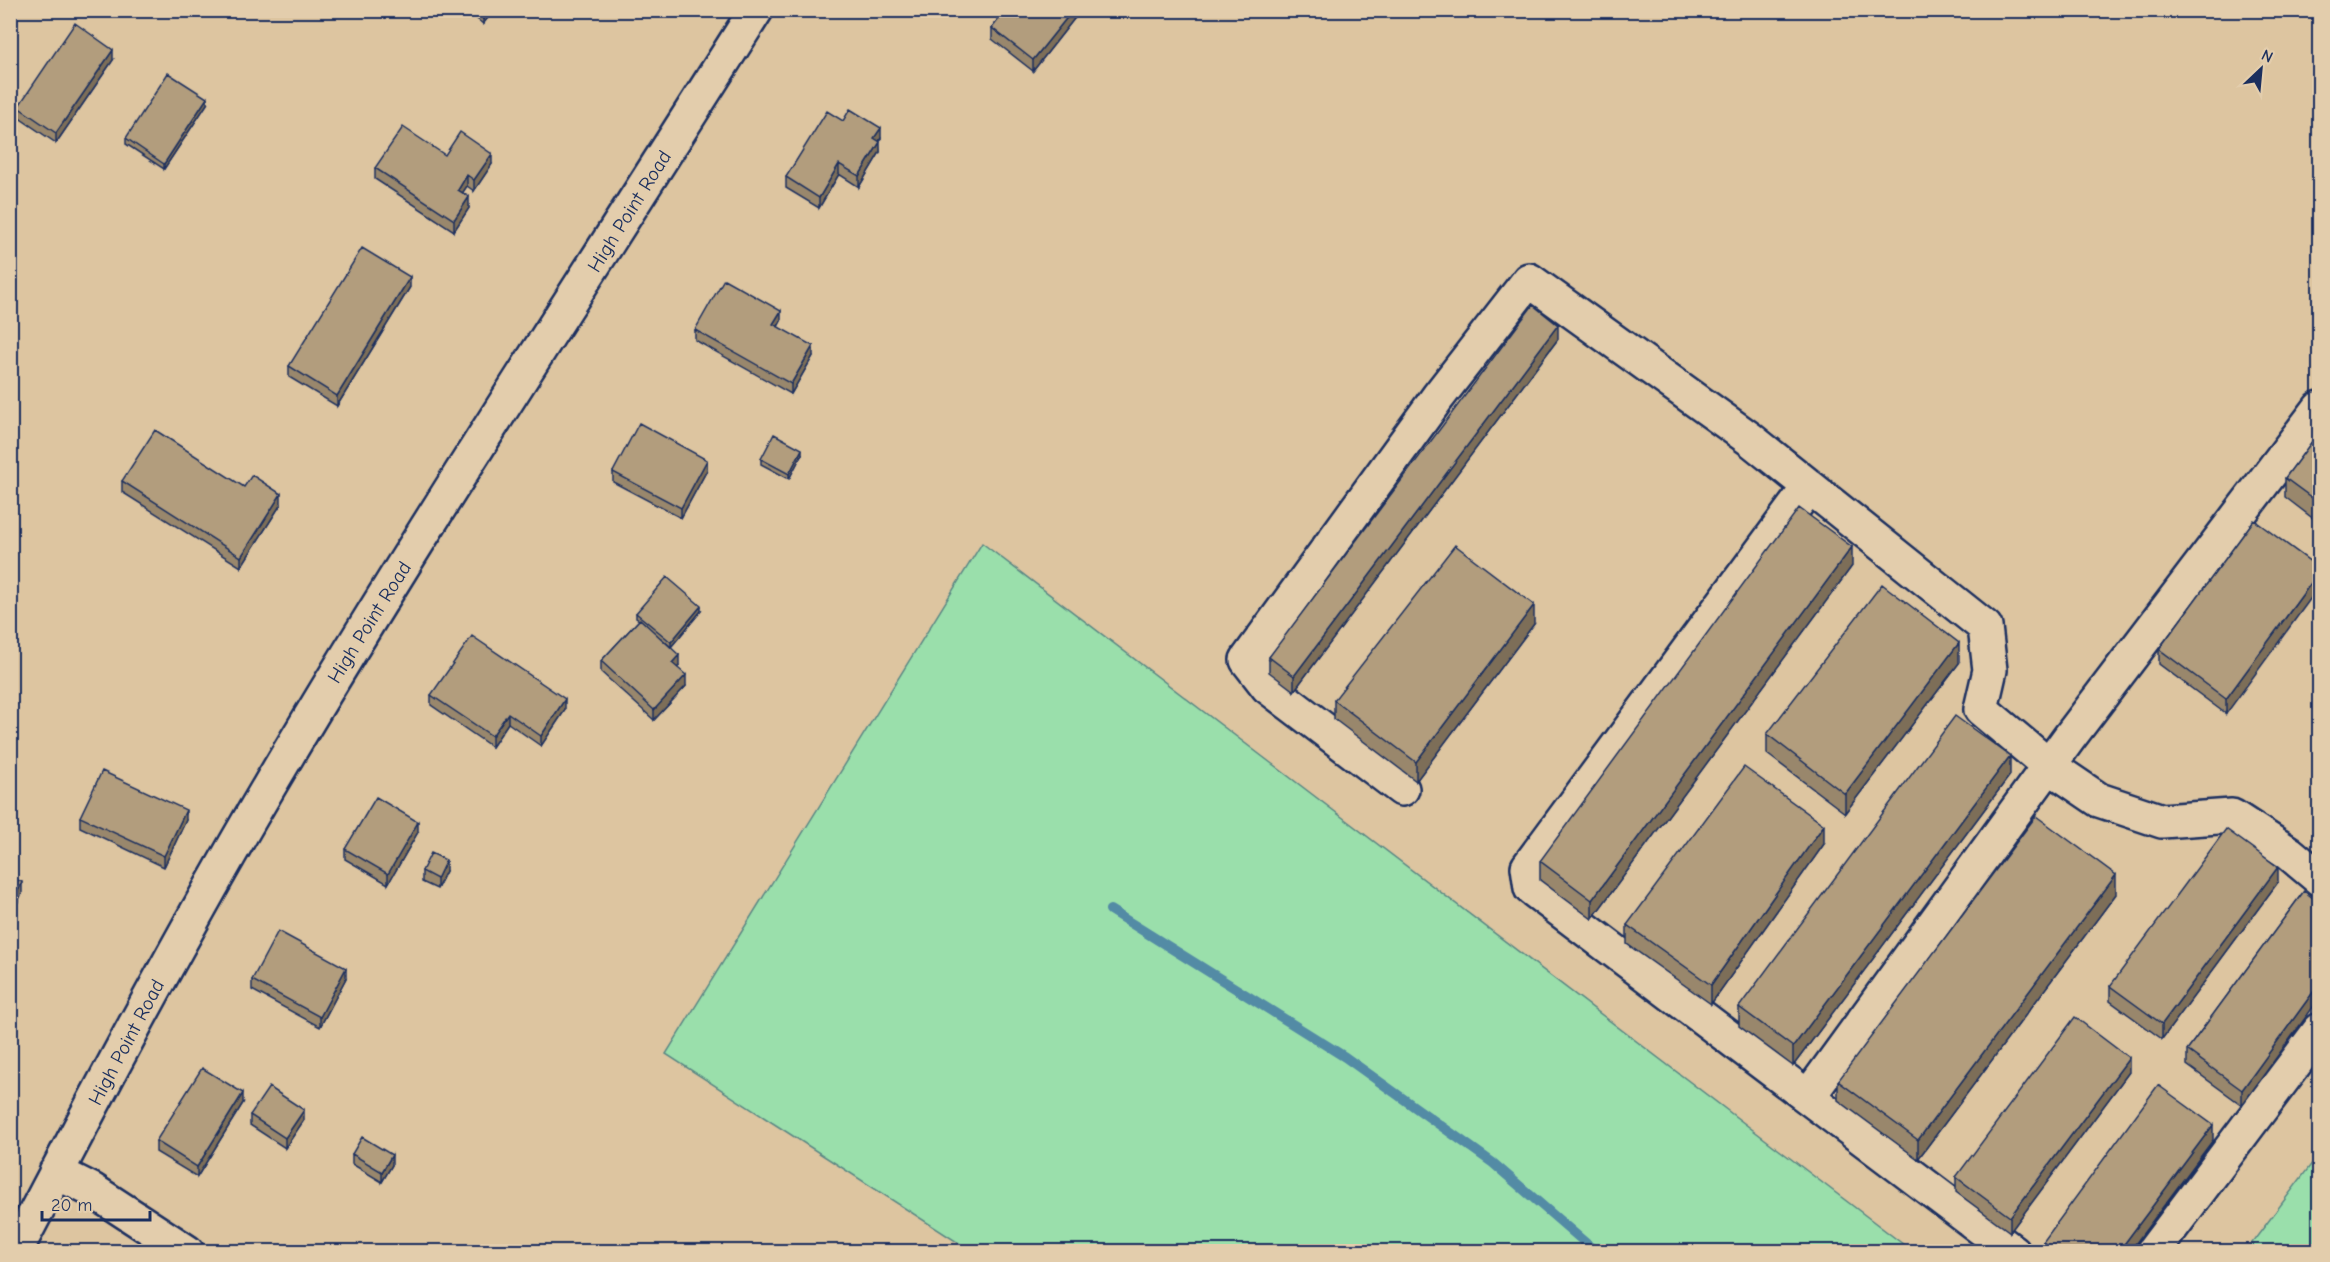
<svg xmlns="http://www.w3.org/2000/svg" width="2330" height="1262" font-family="'Comic Neue',sans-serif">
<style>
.green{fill:#9adfab;stroke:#5a8784;stroke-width:1.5}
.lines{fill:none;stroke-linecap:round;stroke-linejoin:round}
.stream{stroke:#538ba5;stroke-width:10}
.minor-casing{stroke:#1b2f5e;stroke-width:38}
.minor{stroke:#e3cdac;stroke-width:33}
.wall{fill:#99876c;stroke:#1b2f5e;stroke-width:1.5}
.shaded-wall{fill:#7d6e58;stroke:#1b2f5e;stroke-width:1.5}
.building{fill:#b29d7d;stroke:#1b2f5e;stroke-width:1.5}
.labels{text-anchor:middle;stroke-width:6;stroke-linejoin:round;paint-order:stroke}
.street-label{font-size:20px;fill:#1b2f5e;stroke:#e3cdac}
</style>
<rect width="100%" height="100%" fill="#ddc5a0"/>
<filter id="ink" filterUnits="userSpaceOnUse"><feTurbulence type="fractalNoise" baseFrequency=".0167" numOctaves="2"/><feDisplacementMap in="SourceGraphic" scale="12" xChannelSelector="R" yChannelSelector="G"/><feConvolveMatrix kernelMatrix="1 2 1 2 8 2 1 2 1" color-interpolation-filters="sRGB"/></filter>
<g filter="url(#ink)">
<path class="green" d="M 982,543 L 1912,1251 L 971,1251 L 666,1054 Z
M 2319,1154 L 2319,1251 L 2246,1251 Z"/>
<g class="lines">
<path class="stream" d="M 1110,910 L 1345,1057 L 1493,1163 L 1596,1252"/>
<g class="minor-casing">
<path id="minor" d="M 1809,487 L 1528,867 L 1531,888 L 2013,1252
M 1402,789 L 1268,687 L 1247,660 L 1438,397 L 1529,280 L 1750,439 L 1985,627 L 1990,670 L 1981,709 L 2049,766 L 2099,800 L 2162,821 L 2232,816 L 2289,853 L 2320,879
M 1808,1097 L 2069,738 L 2320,408
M 56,1172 L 92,1190 L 187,1252
M 15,1252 C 91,1106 168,960 251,817 C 411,543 587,278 756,10
M 2153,1252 L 2320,1030"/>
</g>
<use href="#minor" class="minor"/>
</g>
<path class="wall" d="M 466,10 L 494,10 L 483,24 Z
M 583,10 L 592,10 L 589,14 Z
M 1006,10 L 1081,10 L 1033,71 L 992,39 L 992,28 Z
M 113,60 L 56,143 L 18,117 L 18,107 Z
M 207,104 L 164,169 L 126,144 L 126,138 Z
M 843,121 L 881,138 L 879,141 L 880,152 L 859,187 L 839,174 L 819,208 L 786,188 L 786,177 Z
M 445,155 L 492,164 L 474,191 L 467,186 L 462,193 L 469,208 L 454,231 L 375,179 L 375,168 Z
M 410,287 L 337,406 L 289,377 L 289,366 Z
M 781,321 L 778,327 L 813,356 L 791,394 L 695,340 L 695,330 Z
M 1558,339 L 1294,691 L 1269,672 L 1269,657 Z
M 2319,432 L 2319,523 L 2285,497 L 2285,478 Z
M 802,454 L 789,479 L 761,464 L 761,459 Z
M 707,470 L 681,518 L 613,482 L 613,472 Z
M 122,481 L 244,487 L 281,504 L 241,567 L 122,492 Z
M 2254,520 L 2226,714 L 2159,664 L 2159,649 Z
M 1852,566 L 1592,919 L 1540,880 L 1540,861 Z
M 701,611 L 671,647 L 661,638 L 679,666 L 677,668 L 686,686 L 654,720 L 601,672 L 601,661 L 639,620 L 636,618 L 636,613 Z
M 1534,624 L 1416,781 L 1334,719 L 1334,700 Z
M 1959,663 L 1845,813 L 1767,754 L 1767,734 Z
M 431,695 L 565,710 L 541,746 L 508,723 L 492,747 L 431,705 Z
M 2010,775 L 1793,1066 L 1739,1026 L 1739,1007 Z
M 80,817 L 186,820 L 164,867 L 80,827 Z
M 418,832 L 388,884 L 345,859 L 345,849 Z
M 1824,844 L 1711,1004 L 1627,944 L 1627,925 Z
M 422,871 L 446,871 L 437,889 L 422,882 Z
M 2278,882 L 2162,1039 L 2110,1001 L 2110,986 Z
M 2304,891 L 2242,1105 L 2187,1065 L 2187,1050 Z
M 2116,894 L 1918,1159 L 1838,1100 L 1838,1081 Z
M 346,978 L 320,1027 L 252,990 L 252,980 Z
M 2129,1072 L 2010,1232 L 1956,1192 L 1956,1177 Z
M 243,1103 L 197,1177 L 156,1152 L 156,1141 Z
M 250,1115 L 304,1120 L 285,1148 L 250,1125 Z
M 2213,1140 L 2130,1251 L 2043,1251 L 2043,1242 Z
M 352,1154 L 392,1165 L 382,1182 L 352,1164 Z"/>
<path class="shaded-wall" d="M 489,10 L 494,10 L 483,24 L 483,19 Z
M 1073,10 L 1081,10 L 1033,71 L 1033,60 Z
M 113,50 L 113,60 L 56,143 L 56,133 Z
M 207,98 L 207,104 L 164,169 L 164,164 Z
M 881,128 L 881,138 L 874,149 L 874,138 Z
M 880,142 L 880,152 L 859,187 L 859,176 Z
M 492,154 L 492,164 L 474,191 L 474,180 Z
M 839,164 L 839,174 L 819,208 L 819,198 Z
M 467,175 L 467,186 L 458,200 L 458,190 Z
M 469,197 L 469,208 L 454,231 L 454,220 Z
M 410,277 L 410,287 L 337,406 L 337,396 Z
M 781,311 L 781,321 L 773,334 L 773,324 Z
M 1558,325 L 1558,339 L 1294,691 L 1294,676 Z
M 813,346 L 813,356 L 791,394 L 791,384 Z
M 802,449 L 802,454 L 789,479 L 789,474 Z
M 707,460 L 707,470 L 681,518 L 681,508 Z
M 281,494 L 281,504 L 241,567 L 241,557 Z
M 1852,547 L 1852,566 L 1592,919 L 1592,900 Z
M 2319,572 L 2319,587 L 2226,714 L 2226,699 Z
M 1534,605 L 1534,624 L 1416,781 L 1416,762 Z
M 701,606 L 701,611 L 671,647 L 671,642 Z
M 1959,643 L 1959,663 L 1845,813 L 1845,794 Z
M 679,655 L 679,666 L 672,673 L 672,663 Z
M 686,675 L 686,686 L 654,720 L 654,710 Z
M 565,699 L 565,710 L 541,746 L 541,736 Z
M 508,713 L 508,723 L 492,747 L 492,736 Z
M 2010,756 L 2010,775 L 1793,1066 L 1793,1047 Z
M 186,810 L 186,820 L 164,867 L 164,856 Z
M 418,822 L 418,832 L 388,884 L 388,874 Z
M 1824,825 L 1824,844 L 1711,1004 L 1711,985 Z
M 446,860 L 446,871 L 437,889 L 437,879 Z
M 2278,867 L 2278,882 L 2162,1039 L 2162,1024 Z
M 2116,875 L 2116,894 L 1918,1159 L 1918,1140 Z
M 22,882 L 22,893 L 10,919 L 10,909 Z
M 346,968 L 346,978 L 320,1027 L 320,1017 Z
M 2319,984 L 2319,999 L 2242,1105 L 2242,1090 Z
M 2129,1058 L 2129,1072 L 2010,1232 L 2010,1217 Z
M 243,1093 L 243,1103 L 197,1177 L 197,1167 Z
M 304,1110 L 304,1120 L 285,1148 L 285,1138 Z
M 2213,1125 L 2213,1140 L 2130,1251 L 2119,1251 Z
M 392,1155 L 392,1165 L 382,1182 L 382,1172 Z"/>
<path class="building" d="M 473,10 L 489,10 L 483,19 Z
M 1006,10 L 1073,10 L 1033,60 L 992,28 Z
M 75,23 L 113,50 L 56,133 L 18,107 Z
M 168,73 L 207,98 L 164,164 L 126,138 Z
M 850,109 L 881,128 L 874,138 L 880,142 L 859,176 L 839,164 L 819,198 L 786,177 L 827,111 L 843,121 Z
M 403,127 L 445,155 L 460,132 L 492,154 L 474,180 L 467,175 L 458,190 L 469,197 L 454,220 L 375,168 Z
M 362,248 L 410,277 L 337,396 L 289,366 Z
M 724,279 L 781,311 L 773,324 L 813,346 L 791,384 L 695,330 Z
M 1533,305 L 1558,325 L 1294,676 L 1269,657 Z
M 639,423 L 707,460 L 681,508 L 613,472 Z
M 155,430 L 244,487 L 252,475 L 281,494 L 241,557 L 122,481 Z
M 2319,432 L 2319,503 L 2285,478 Z
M 774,434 L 802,449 L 789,474 L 761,459 Z
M 1799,508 L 1852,547 L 1592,900 L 1540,861 Z
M 2254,520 L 2319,568 L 2319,572 L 2226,699 L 2159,649 Z
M 1455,545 L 1534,605 L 1416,762 L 1334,700 Z
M 667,577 L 701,606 L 671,642 L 636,613 Z
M 1882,584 L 1959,643 L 1845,794 L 1767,734 Z
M 640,619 L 679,655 L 672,663 L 686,675 L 654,710 L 601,661 Z
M 472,636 L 565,699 L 541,736 L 508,713 L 492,736 L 431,695 Z
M 1955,716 L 2010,756 L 1793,1047 L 1739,1007 Z
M 1744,767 L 1824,825 L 1711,985 L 1627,925 Z
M 102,771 L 186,810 L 164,856 L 80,817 Z
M 376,797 L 418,822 L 388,874 L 345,849 Z
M 2036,816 L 2116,875 L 1918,1140 L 1838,1081 Z
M 2226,829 L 2278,867 L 2162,1024 L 2110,986 Z
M 431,853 L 446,860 L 437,879 L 422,871 Z
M 10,877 L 22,882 L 10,909 Z
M 2304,891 L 2319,903 L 2319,984 L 2242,1090 L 2187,1050 Z
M 278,931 L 346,968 L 320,1017 L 252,980 Z
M 2075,1017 L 2129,1058 L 2010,1217 L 1956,1177 Z
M 202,1068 L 243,1093 L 197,1167 L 156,1141 Z
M 2158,1085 L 2213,1125 L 2119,1251 L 2056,1251 L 2043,1242 Z
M 269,1087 L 304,1110 L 285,1138 L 250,1115 Z
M 362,1137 L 392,1155 L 382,1172 L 352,1154 Z"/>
</g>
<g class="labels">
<g class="street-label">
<text transform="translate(629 211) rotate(-58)" y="7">High Point Road</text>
<text transform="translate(369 622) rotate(-58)" y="7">High Point Road</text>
<text transform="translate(126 1042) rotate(-62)" y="7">High Point Road</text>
</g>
</g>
<rect width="2330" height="1262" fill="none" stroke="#e3cdac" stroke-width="36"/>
<rect x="18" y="18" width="2294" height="1226" fill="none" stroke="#1b2f5e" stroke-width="2" filter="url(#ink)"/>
<g transform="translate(2261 69) rotate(26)" stroke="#e3cdac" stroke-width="4.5" paint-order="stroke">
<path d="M0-4.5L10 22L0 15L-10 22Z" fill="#1b2f5e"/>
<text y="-9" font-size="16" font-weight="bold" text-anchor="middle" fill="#1b2f5e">N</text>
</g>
<path d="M42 1211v9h108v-9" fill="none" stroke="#1b2f5e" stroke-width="3"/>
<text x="51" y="1211" font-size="18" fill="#1b2f5e" stroke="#e3cdac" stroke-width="4.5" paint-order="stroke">20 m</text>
</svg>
